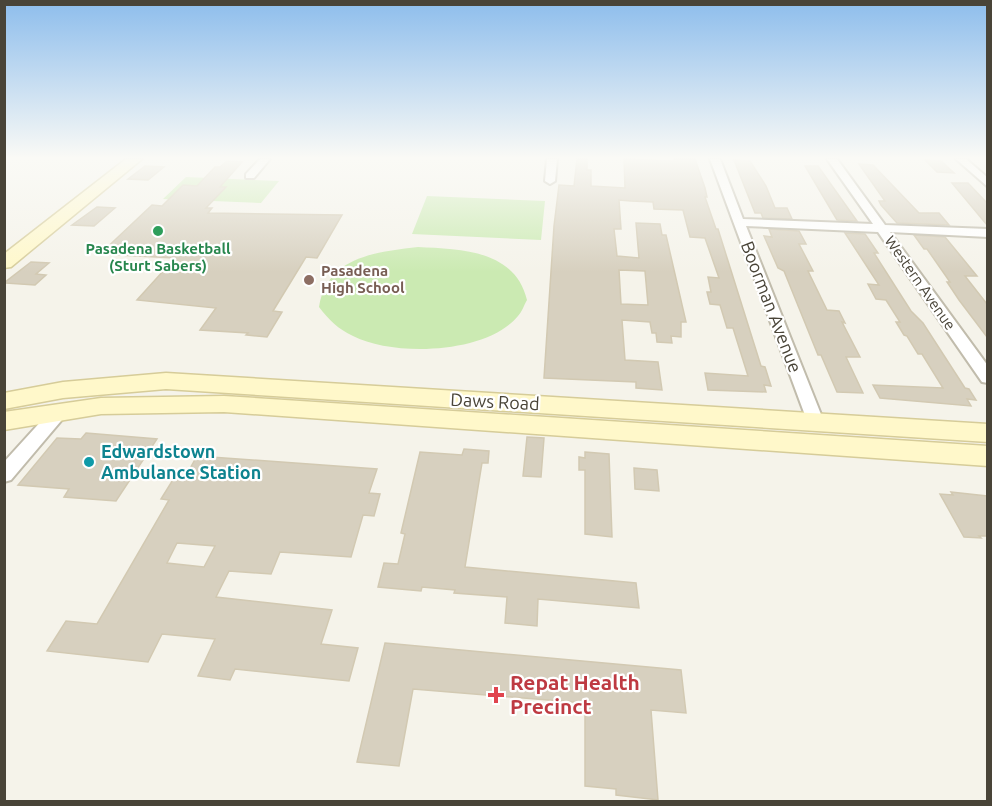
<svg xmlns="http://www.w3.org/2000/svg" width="992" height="806" font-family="Ubuntu,sans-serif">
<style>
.green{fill:#cbeab2}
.building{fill:#d7d0bf;stroke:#d2c9b2;stroke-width:1.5;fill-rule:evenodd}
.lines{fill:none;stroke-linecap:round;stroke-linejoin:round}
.minor-casing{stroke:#c1bcac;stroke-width:4}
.secondary-casing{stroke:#d6cc99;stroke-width:3}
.minor{fill:#fff;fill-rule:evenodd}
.secondary{fill:#fff8ca;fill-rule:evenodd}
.leisure-dot{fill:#2e9e5b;stroke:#fff;stroke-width:2}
.education-dot{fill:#8d6e63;stroke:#fff;stroke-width:2}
.culture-dot{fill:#0f9aa8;stroke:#fff;stroke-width:2}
.health-dot{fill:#e0444e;stroke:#fff;stroke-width:2}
.labels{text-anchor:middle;stroke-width:4.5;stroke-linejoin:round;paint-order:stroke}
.far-leisure-label{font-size:15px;font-weight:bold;fill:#27864d;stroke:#fff}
.far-education-label{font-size:15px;font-weight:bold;fill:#785e54;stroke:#fff;text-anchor:start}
.far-street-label{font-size:15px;fill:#494438;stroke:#fff}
.street-label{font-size:18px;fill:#494438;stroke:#fff}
.culture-label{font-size:18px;font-weight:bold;fill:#0d838f;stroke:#fff;text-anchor:start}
.near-health-label{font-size:21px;font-weight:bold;fill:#be3a42;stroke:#fff;text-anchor:start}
</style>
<rect width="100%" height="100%" fill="#f5f3ea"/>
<path class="green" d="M 186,177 L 279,181 L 261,203 L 163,199 Z
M 427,196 L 545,201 L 541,240 L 412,234 Z
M 418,247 C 461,249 515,250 527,300 C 524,305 522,312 518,316 C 487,354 394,357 353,336 C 338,329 329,320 319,307 C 327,257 375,252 418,247 Z"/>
<path class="building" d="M 577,159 L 587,159 L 587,170 L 591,170 L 591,186 L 625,188 L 624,159 L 675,161 L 674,159 L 695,159 L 705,188 L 707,197 L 705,197 L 716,229 L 718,229 L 761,366 L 765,367 L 771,386 L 764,385 L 766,392 L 708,390 L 705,373 L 748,376 L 733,328 L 727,328 L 720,305 L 710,304 L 707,292 L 711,292 L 708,277 L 719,278 L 705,238 L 690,237 L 683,210 L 654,209 L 653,202 L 631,201 L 619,200 L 621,229 L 614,229 L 617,256 L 639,258 L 636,223 L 660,224 L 662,235 L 666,235 L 686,322 L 681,322 L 681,337 L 671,336 L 672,343 L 657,342 L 656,333 L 652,333 L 650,322 L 622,320 L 625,360 L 658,362 L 662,390 L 636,388 L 636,382 L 544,378 L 554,226 L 559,185 L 574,186 ZM 619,270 L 645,271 L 648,305 L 621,304 Z
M 734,160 L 750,161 L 766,186 L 775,208 L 787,208 L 792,219 L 763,218 L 761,213 L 755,213 Z
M 925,160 L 941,161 L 954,173 L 937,172 Z
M 227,161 L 242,162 L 220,187 L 226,187 L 206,208 L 212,208 L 208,213 L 342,215 L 317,258 L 306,257 L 273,311 L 282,312 L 267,337 L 246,335 L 248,333 L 200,330 L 216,308 L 137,300 L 175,258 L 100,254 L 152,205 L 162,206 L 183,185 L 197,186 L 215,167 L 220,167 Z
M 859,164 L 873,165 L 919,213 L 939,213 L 949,225 L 897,223 L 881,205 L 879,201 L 885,201 Z
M 145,166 L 164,167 L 148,180 L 128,179 Z
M 805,166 L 818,166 L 857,221 L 837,220 Z
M 952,183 L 968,183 L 987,203 L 987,225 Z
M 97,207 L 115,208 L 94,226 L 72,225 Z
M 769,229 L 799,231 L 806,244 L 799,244 L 813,271 L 808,271 L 827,310 L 839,311 L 845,323 L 842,322 L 860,357 L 846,357 L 863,393 L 837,392 L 821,355 L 818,355 L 784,271 L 778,268 L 764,236 L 772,237 Z
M 845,233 L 865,234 L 878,253 L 874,253 L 911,311 L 923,323 L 965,388 L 969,389 L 976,400 L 967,399 L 971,406 L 880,398 L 873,385 L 943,388 L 922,354 L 918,354 L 907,336 L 904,335 L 896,322 L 900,322 L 886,300 L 876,299 L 868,284 L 879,285 Z
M 914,235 L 945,237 L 977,276 L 965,276 L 987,304 L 987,337 L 959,300 L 947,282 L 950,282 L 927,249 L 924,249 Z
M 31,262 L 49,263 L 36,274 L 46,275 L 35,285 L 4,283 Z
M 86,433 L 157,439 L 116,501 L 64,497 L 69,489 L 18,485 L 57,438 L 81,439 Z
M 527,437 L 544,438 L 541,477 L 523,476 Z
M 464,449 L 489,451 L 488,463 L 482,463 L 465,567 L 636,583 L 639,608 L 538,599 L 537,626 L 505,623 L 507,597 L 454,593 L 455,590 L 422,587 L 421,591 L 378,587 L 384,563 L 398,564 L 405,534 L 401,533 L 420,452 L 462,455 Z
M 585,452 L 609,454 L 612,537 L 585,534 L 585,470 L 579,470 L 579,457 L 585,458 Z
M 197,456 L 377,469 L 369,493 L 380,494 L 374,516 L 363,515 L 351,557 L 280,552 L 271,574 L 229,571 L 216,597 L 332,610 L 321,644 L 358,648 L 349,681 L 235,669 L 230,680 L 198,676 L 215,639 L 162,634 L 148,662 L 47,651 L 66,621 L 97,624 L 169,500 L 161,499 L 174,478 L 184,479 ZM 177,543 L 215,546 L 204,567 L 167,563 Z
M 634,468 L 657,470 L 659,491 L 635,489 Z
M 951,492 L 987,496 L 987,536 L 979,536 L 981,538 L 964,537 L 940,494 L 953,495 Z
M 385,643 L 681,670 L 686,713 L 651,710 L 658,800 L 616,795 L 616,789 L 585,786 L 585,703 L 413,689 L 399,766 L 357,762 Z"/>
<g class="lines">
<g class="minor-casing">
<path id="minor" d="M 260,159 L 270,159 L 254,178 L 246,178 L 246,174 Z
M 547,159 L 557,159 L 555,181 L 550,184 L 545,181 Z
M 710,159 L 720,159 L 743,219 L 873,224 L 827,159 L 837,159 L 885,225 L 988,229 L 988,237 L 890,232 L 988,366 L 988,383 L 982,382 L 878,232 L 746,226 L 824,422 L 821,426 L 809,426 Z
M 956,159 L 966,159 L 988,178 L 988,187 Z
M 60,405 L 66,407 L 68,411 L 66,415 L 11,480 L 4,482 L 4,462 L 54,407 Z"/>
</g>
<g class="secondary-casing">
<path id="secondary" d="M 126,159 L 142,159 L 11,267 L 4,268 L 4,254 Z
M 166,373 L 988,424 L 988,442 L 166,389 L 63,398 L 4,409 L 4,393 L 63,382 Z
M 224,396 L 988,446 L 988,466 L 224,412 L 101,414 L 4,430 L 4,412 L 101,398 Z"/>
</g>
<use href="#minor" class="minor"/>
<use href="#secondary" class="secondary"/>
</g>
<linearGradient id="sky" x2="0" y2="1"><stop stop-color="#8dbdec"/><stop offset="0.58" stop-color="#fafaf6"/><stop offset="1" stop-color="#fafaf6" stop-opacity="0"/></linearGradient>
<rect width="992" height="272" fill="url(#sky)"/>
<circle class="leisure-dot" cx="158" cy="231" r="6"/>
<circle class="education-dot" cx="309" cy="280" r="6"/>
<circle class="culture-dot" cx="89" cy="462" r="6"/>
<path class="health-dot" d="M493 686h6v6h6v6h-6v6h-6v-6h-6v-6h6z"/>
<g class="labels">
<g class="far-leisure-label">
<text x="158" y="254">Pasadena Basketball<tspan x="158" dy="17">(Sturt Sabers)</tspan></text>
</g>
<g class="far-education-label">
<text x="321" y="276">Pasadena<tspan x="321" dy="17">High School</tspan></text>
</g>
<g class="far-street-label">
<text transform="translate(920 283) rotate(55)" y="5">Western Avenue</text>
</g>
<g class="street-label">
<text transform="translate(771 307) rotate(69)" y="6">Boorman Avenue</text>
<text transform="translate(495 402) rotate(3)" y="6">Daws Road</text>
</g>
<g class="culture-label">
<text x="101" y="458">Edwardstown<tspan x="101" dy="21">Ambulance Station</tspan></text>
</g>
<g class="near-health-label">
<text x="510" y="690">Repat Health<tspan x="510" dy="24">Precinct</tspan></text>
</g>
</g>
<rect width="992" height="806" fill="none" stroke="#494438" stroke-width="12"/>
</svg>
